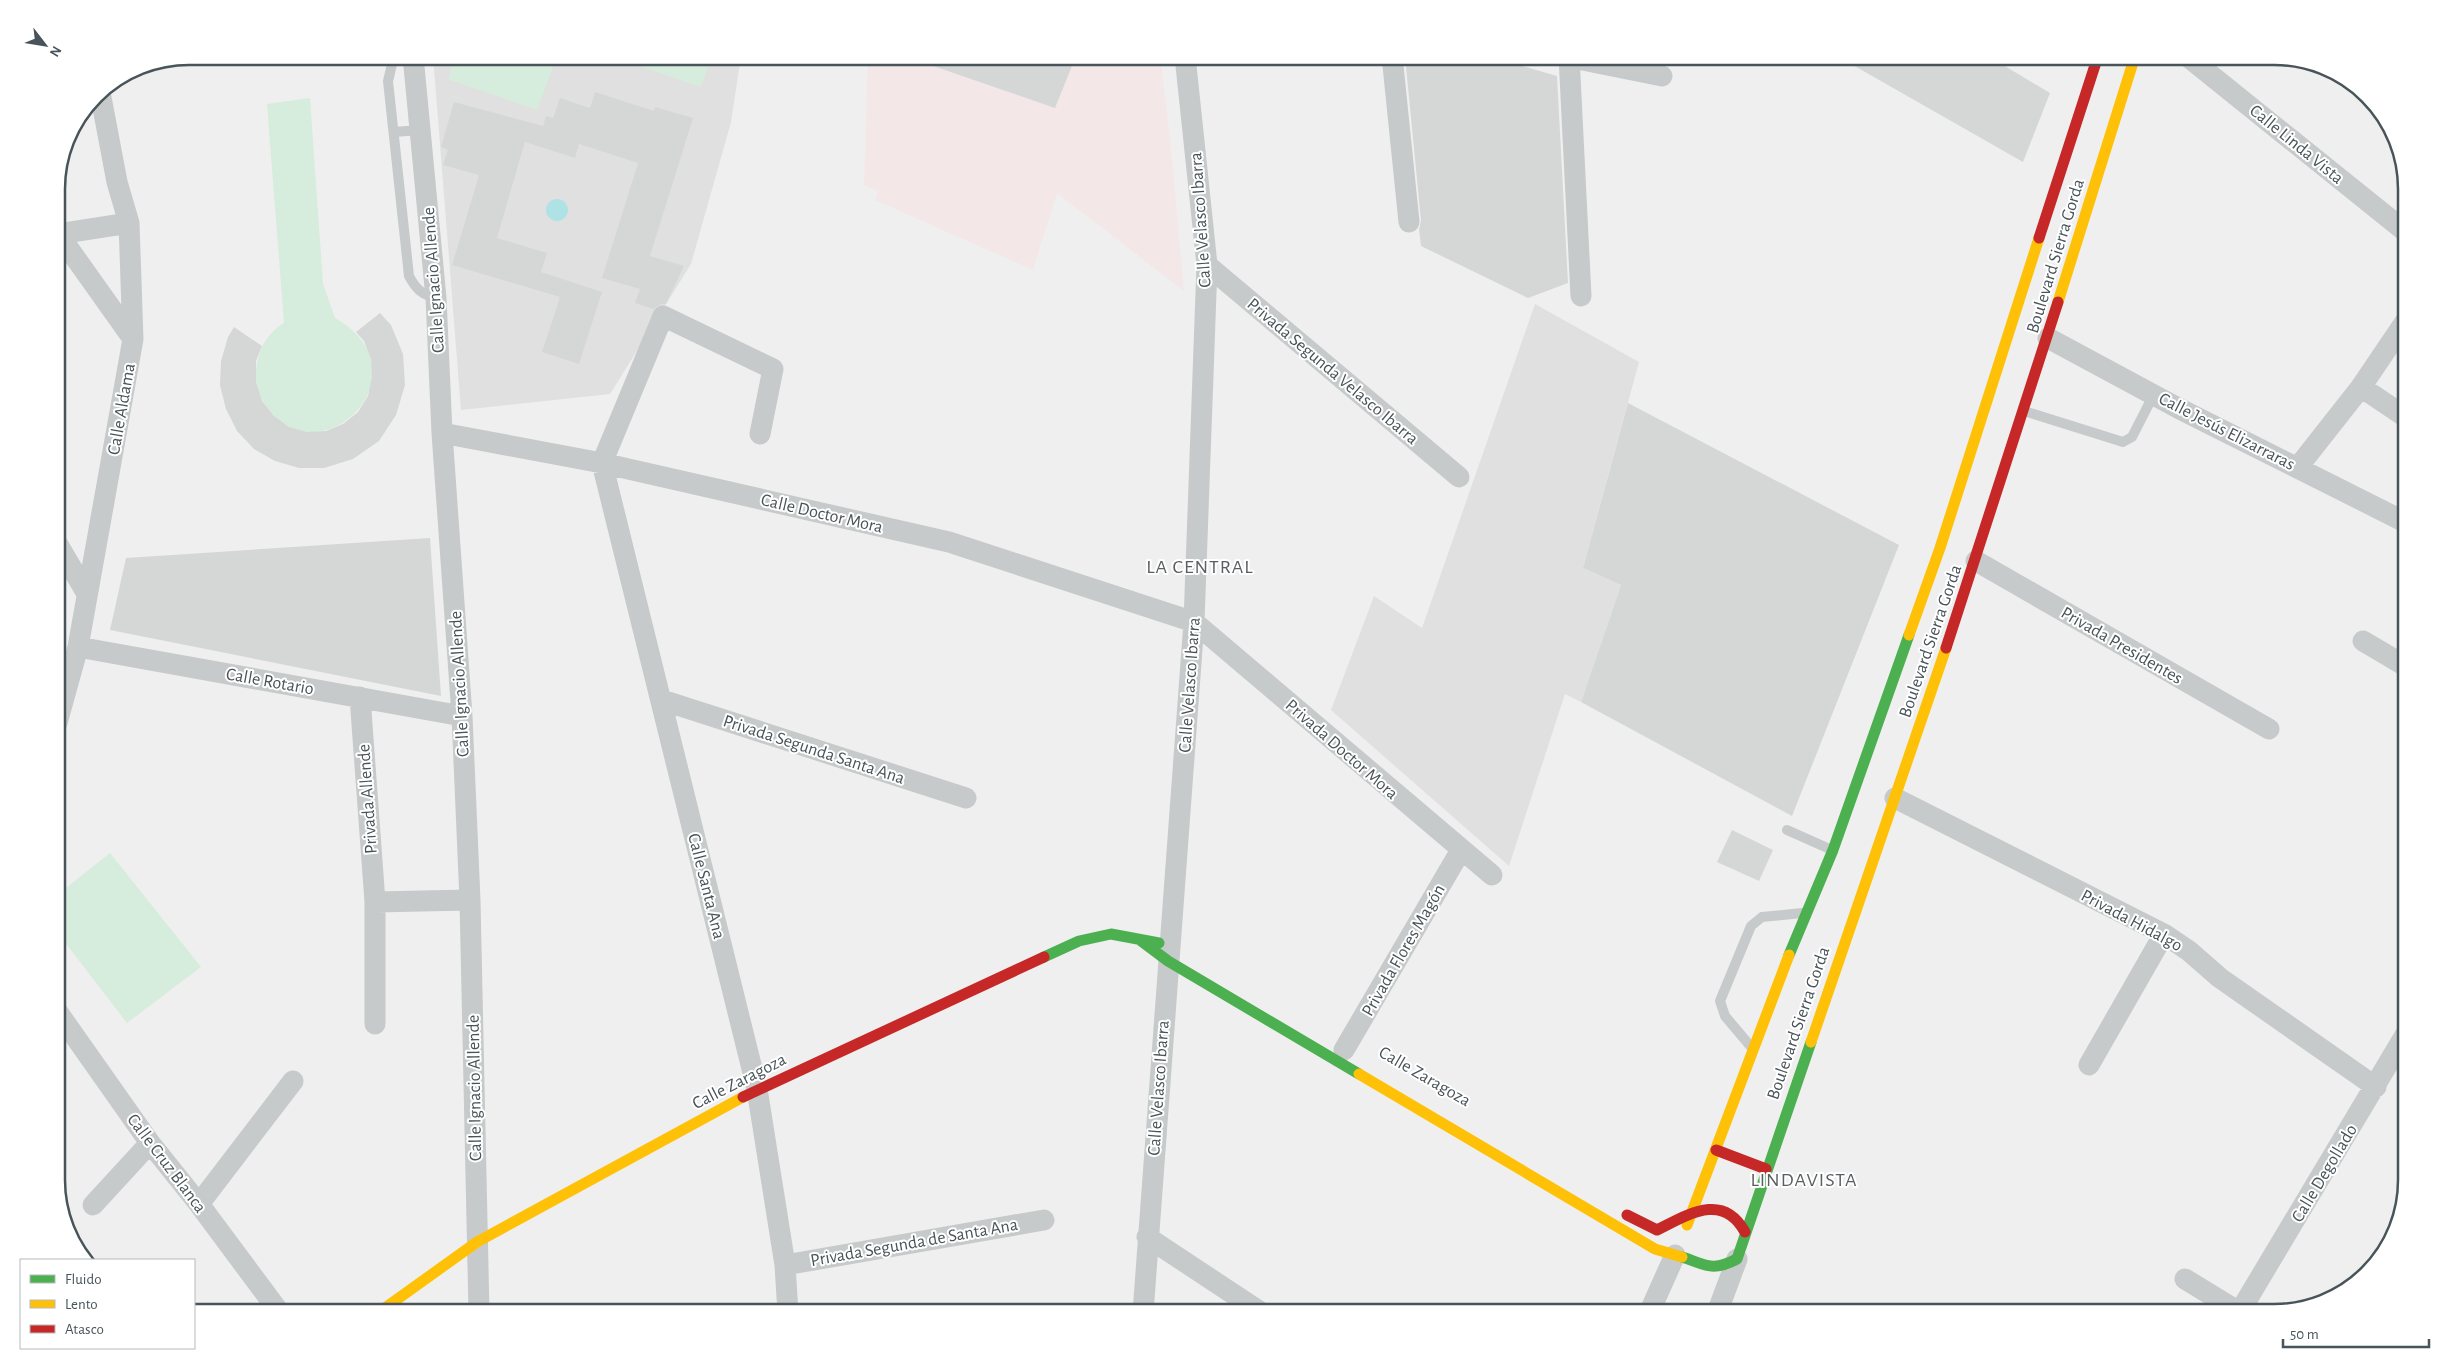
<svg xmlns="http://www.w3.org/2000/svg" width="2463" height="1369" font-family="'Alegreya Sans',sans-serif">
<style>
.education{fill:#e1e0e1}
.medical{fill:#f4e7e8}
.green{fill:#d6ecdc}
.water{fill:#afe2e5}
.building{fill:#d5d7d7}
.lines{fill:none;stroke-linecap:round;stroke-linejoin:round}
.lane{stroke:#c7caca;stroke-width:10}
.street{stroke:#c7caca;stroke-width:21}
.fast{stroke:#4caf50;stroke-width:11}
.slow{stroke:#ffc107;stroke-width:11}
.jam{stroke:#c62828;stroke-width:11}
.labels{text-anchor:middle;stroke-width:4;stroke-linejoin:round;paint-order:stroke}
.street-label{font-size:18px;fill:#485459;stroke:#fff}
.quarter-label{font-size:20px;letter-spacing:1px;fill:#5c5f62;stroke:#fff}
.rim{fill:none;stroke:#485459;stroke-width:2.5}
</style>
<rect width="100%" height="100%" fill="#efefef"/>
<path class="education" d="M 433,56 L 741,56 L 731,122 L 691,264 L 610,394 L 461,410 Z
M 1535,304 L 1639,362 L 1583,568 L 1621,585 L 1581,702 L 1565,694 L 1509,866 L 1331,710 L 1374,596 L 1422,628 Z"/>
<path class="medical" d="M 868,56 L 1160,56 L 1170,138 L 1184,291 L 1057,193 L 1033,270 L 875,200 L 878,191 L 864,185 Z"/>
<path class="green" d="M 456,56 L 557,56 L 537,110 L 448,79 Z
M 611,56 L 712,56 L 701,87 Z
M 310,98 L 323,284 L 335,318 C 430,373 322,477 270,411 C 262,402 255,390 256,377 C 256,355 264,335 284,323 L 267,104 Z
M 110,853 L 201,967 L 127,1023 L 57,932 L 57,895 Z"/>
<path class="water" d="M546 210a11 11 0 1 1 22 0a11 11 0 1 1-22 0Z"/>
<path class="building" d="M 914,56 L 1076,56 L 1055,108 L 913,59 Z
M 1405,56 L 1487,56 L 1557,76 L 1568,283 L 1528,298 L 1421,246 L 1419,229 L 1421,221 Z
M 1837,56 L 1988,56 L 2050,93 L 2023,162 Z
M 595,92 L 654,111 L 655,107 L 693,118 L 650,256 L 684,266 L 666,304 L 661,304 L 653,309 L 635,303 L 640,289 L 602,278 L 638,163 L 579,144 L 575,158 L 525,142 L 497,238 L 547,253 L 541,272 L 602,292 L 579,364 L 542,352 L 560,297 L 452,265 L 479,175 L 443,165 L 448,150 L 441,147 L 454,102 L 543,126 L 546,116 L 553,118 L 560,98 L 590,108 Z
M 380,313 L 391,325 L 403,354 L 405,385 L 396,415 L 379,441 L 353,459 L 324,468 L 299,468 L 275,461 L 254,449 L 237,431 L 226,409 L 220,385 L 221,361 L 228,337 L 234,327 L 262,346 L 256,361 L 256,382 L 262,401 L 274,416 L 289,427 L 307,432 L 326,431 L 343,424 L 358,412 L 368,396 L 372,377 L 371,359 L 364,341 L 356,332 Z
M 1628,403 L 1899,545 L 1792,816 L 1581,702 L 1621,585 L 1583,568 Z
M 430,538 L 441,696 L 110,630 L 126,558 Z
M 1732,830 L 1773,850 L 1759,881 L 1717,862 Z"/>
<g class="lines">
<path class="lane" d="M 394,56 L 388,81 L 409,276 C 416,289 421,294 436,298
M 394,132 L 420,130
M 2024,411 L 2123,442 L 2132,437 L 2154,394
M 1787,830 L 1832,850
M 1752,1048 L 1725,1016 L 1720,1001 L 1751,926 L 1762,917 L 1802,913"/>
<path class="street" d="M 413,56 L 436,298 L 442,433 L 462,716 L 470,900 L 479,1313
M 1392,56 L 1409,222
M 1563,56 L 1662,76
M 1569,56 L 1581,296
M 2187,56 L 2406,232
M 57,232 L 133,339
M 58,234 L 129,223
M 1207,265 L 1459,477
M 2048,338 L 2178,408 L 2407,523
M 2361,387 L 2407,418
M 442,433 L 602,463 L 949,542 L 1194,622 L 1492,875
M 760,434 L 773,369 L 663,316 L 602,463 L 757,1089 L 785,1265 L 788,1313
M 2298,467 L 2361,387 L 2407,319
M 57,543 L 87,594
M 1976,561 L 2269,729
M 2363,641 L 2407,667
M 78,647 L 462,716
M 360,697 L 375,902 L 375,1024
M 662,700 L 966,798
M 57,723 L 78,647 L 133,339 L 129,223 L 117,182 L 100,92
M 1895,798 L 2164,934 L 2189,951 L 2220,978 L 2376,1087
M 375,902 L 470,900
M 57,1011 L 150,1143 L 199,1204 L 280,1313
M 1344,1050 L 1461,850
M 2089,1065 L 2164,934
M 199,1204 L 293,1081
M 93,1205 L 150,1143
M 1147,1237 L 1262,1313
M 785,1265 L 1044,1220
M 2185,1279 L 2239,1312
M 1143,1313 L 1194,622 L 1207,265 L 1185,56
M 1649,1313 L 1675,1255
M 1717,1313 L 1737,1259
M 2239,1313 L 2407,1032"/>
<path class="fast" d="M 1140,940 L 1168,961 L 1359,1074
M 1789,955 L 1833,850 L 1909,635
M 1044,957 L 1079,941 L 1111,934 L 1159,943
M 1682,1257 C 1707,1265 1712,1272 1737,1259 L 1811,1042"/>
<path class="slow" d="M 2058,302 L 2135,56
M 1909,635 L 1940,548 L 2039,238
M 1811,1042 L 1946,648
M 1359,1074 L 1655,1249 L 1682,1257
M 1687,1225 L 1789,955
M 378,1313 L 477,1242 L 743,1097"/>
<path class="jam" d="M 2039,238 L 2098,56
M 1946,648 L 2058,302
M 743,1097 L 1044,957
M 1716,1150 L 1766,1169
M 1627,1215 L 1657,1230 C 1689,1214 1723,1192 1745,1232"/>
</g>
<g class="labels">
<g class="street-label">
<text transform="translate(2297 144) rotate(39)" y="6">Calle Linda Vista</text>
<text transform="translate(1200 220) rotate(-94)" y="6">Calle Velasco Ibarra</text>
<text transform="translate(2055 256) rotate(-73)" y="6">Boulevard Sierra Gorda</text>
<text transform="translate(433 280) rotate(-94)" y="6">Calle Ignacio Allende</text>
<text transform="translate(1333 371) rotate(40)" y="6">Privada Segunda Velasco Ibarra</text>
<text transform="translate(121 409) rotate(-80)" y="6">Calle Aldama</text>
<text transform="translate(2227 431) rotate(27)" y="6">Calle Jesús Elizarraras</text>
<text transform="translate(822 513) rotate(13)" y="6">Calle Doctor Mora</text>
<text transform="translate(1930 641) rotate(-71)" y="6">Boulevard Sierra Gorda</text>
<text transform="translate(2122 645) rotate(30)" y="6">Privada Presidentes</text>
<text transform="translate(270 681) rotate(10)" y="6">Calle Rotario</text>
<text transform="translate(459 684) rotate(-93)" y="6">Calle Ignacio Allende</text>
<text transform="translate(1189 685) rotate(-86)" y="6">Calle Velasco Ibarra</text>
<text transform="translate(814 749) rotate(18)" y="6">Privada Segunda Santa Ana</text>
<text transform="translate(1342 749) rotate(41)" y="6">Privada Doctor Mora</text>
<text transform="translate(367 799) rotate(-94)" y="6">Privada Allende</text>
<text transform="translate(707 886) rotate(76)" y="6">Calle Santa Ana</text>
<text transform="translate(2132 920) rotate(28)" y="6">Privada Hidalgo</text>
<text transform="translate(1403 950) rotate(-60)" y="6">Privada Flores Magón</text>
<text transform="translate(1798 1023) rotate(-71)" y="6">Boulevard Sierra Gorda</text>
<text transform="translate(1425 1076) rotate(30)" y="6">Calle Zaragoza</text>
<text transform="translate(739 1081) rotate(-27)" y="6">Calle Zaragoza</text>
<text transform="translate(474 1088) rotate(-91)" y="6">Calle Ignacio Allende</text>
<text transform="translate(1158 1088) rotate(-86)" y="6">Calle Velasco Ibarra</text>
<text transform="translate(167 1163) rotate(53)" y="6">Calle Cruz Blanca</text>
<text transform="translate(2324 1173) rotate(-59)" y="6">Calle Degollado</text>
<text transform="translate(914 1242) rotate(-10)" y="6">Privada Segunda de Santa Ana</text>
</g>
<g class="quarter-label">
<text x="1200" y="573">LA CENTRAL</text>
<text x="1804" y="1186">LINDAVISTA</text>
</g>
</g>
<path d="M0 0H2463V1369H0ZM189 65H2274A124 124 0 0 1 2398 189V1180A124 124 0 0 1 2274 1304H189A124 124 0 0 1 65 1180V189A124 124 0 0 1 189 65Z" fill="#fff" fill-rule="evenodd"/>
<path class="rim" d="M189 65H2274A124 124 0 0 1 2398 189V1180A124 124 0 0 1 2274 1304H189A124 124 0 0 1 65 1180V189A124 124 0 0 1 189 65Z"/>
<rect x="20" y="1259" width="175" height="90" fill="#ffffff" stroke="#b6bbbd"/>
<rect x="30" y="1275" width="25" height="8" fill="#4caf50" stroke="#b6bbbd"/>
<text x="65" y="1284" font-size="15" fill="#485459">Fluido</text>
<rect x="30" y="1300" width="25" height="8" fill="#ffc107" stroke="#b6bbbd"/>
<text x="65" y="1309" font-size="15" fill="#485459">Lento</text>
<rect x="30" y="1325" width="25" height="8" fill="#c62828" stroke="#b6bbbd"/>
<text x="65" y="1334" font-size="15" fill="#485459">Atasco</text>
<g transform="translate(45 45) rotate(121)" stroke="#ffffff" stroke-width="4" paint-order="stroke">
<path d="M0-4L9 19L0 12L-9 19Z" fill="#485459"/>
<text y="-8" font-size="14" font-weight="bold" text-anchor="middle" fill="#485459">N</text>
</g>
<path d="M2283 1339v8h146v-8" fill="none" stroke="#485459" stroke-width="2.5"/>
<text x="2290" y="1339" font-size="15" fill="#485459" stroke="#ffffff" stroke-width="4" paint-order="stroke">50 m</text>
</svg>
